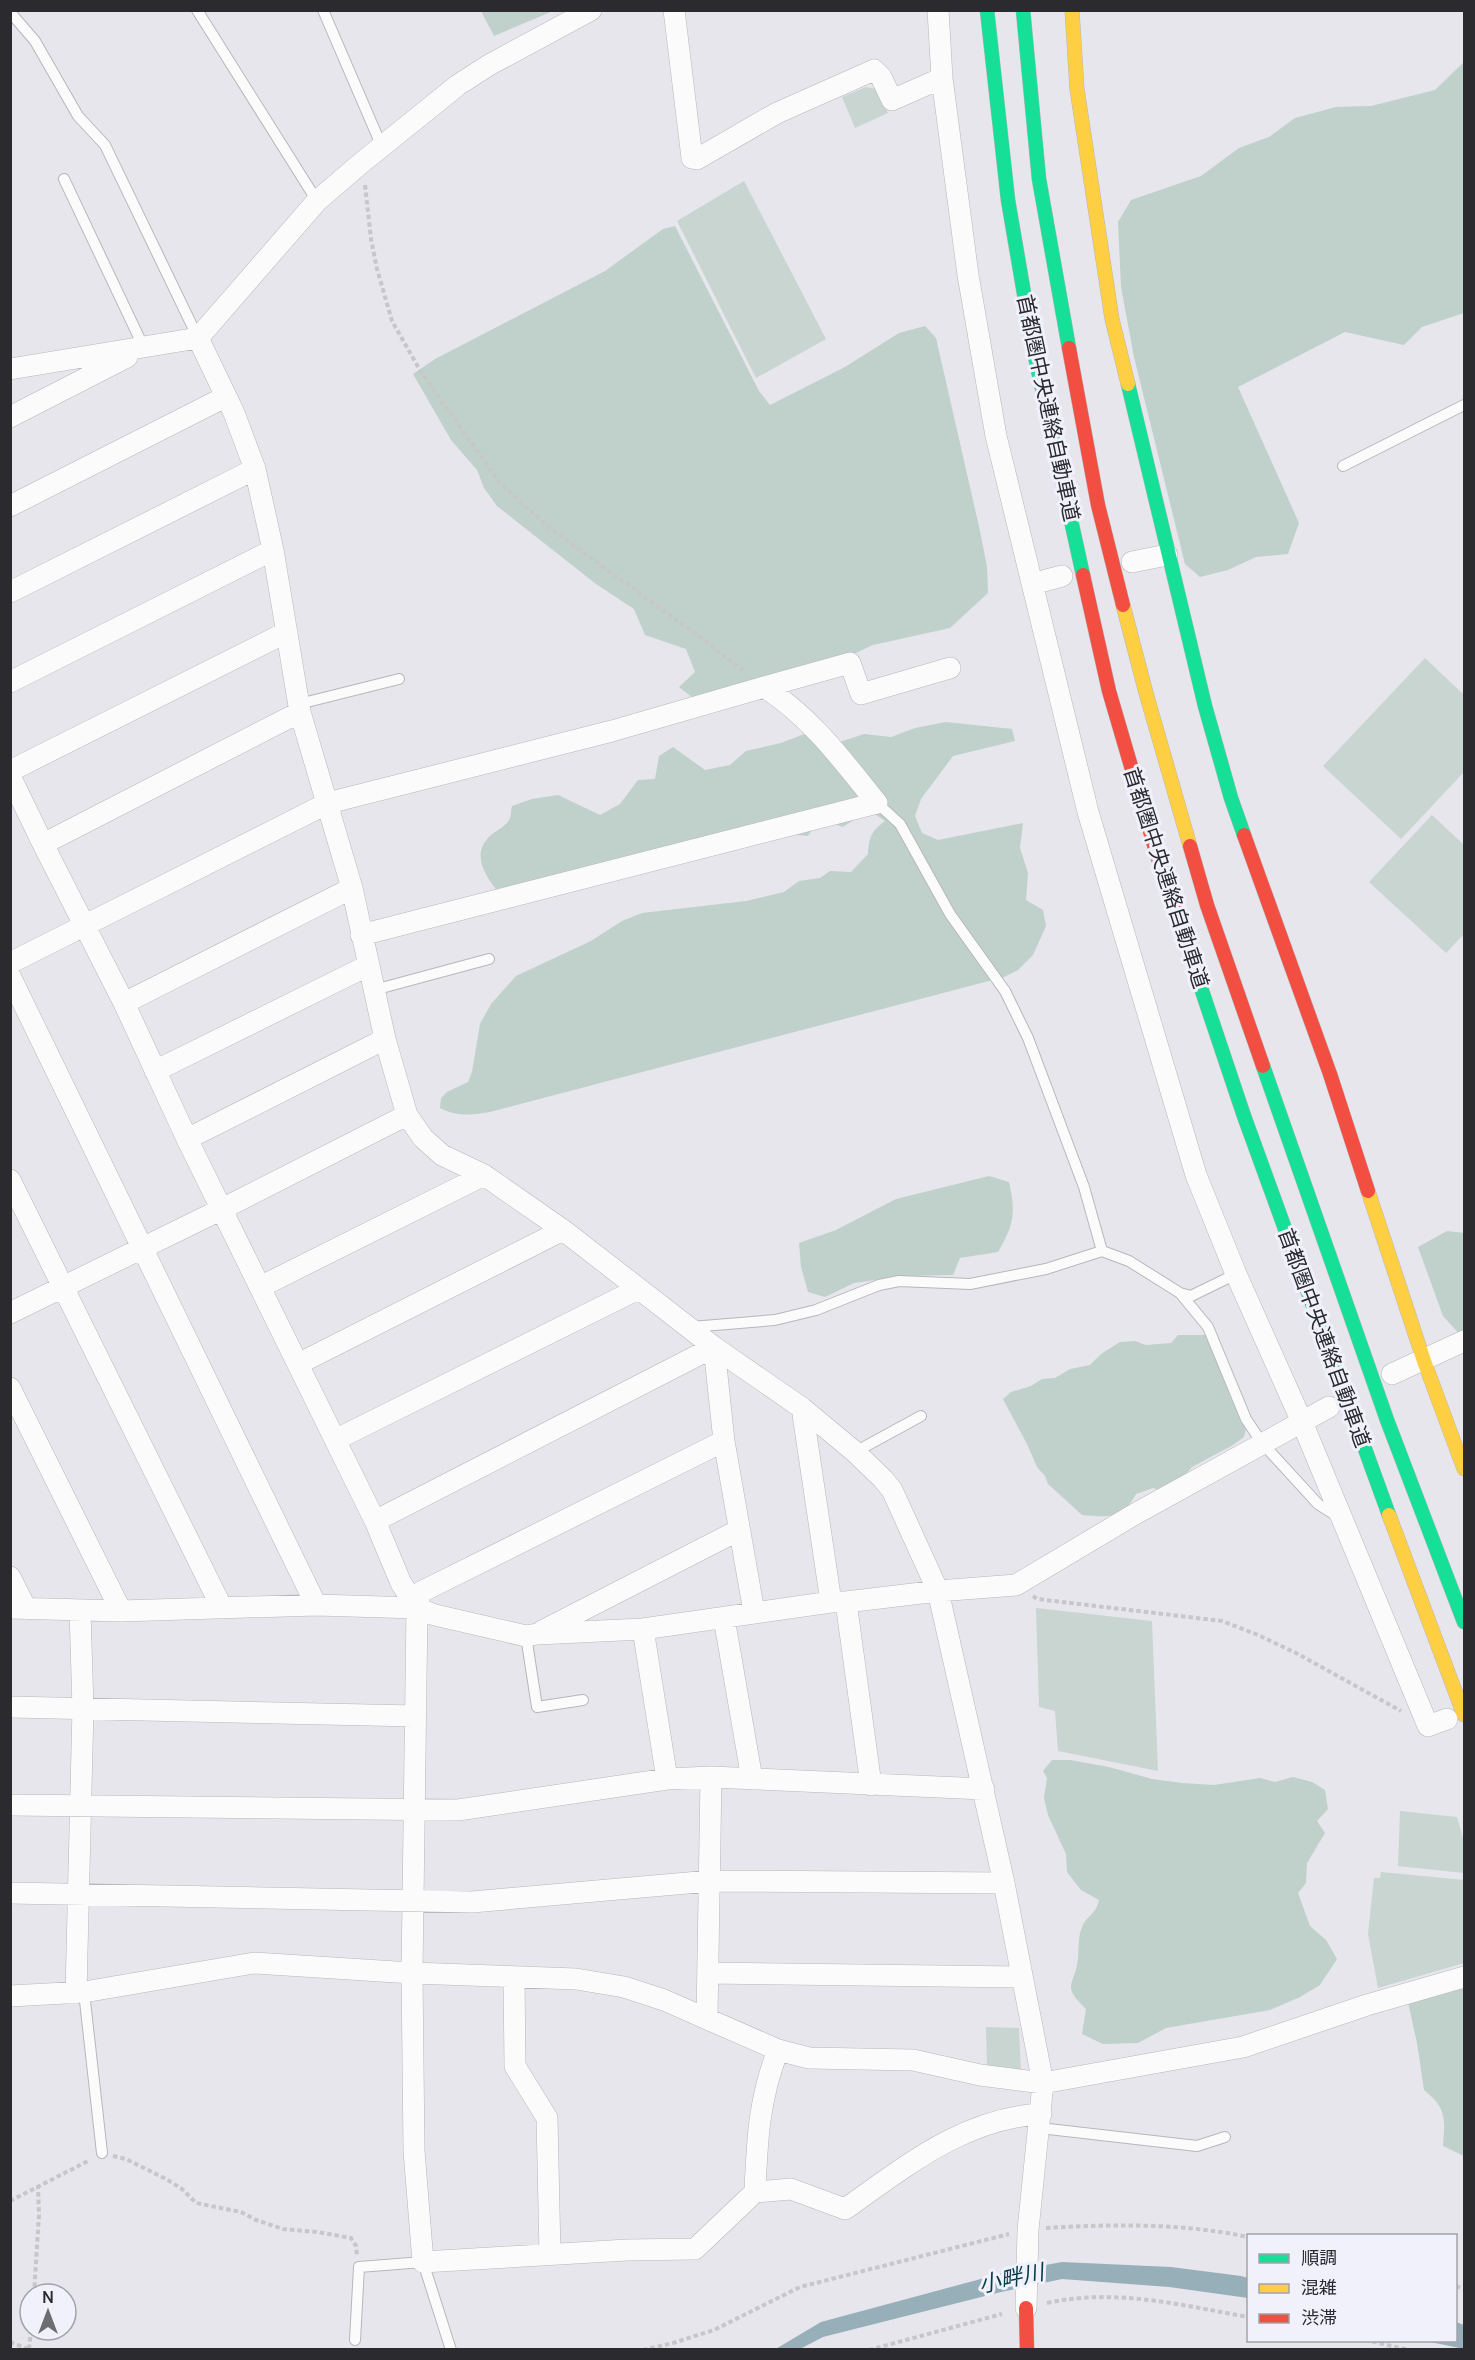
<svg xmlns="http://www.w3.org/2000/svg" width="1475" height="2360" font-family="Manrope,'Noto Sans JP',sans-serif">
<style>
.green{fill:#c8d5d1}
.forest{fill:#bfd1ca}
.water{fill:#97afb8}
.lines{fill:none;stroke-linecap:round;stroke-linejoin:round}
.lane-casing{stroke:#b7b7bb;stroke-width:12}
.street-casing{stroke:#b7b7bb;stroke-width:22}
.fast-casing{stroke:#b7b7bb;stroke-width:15}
.slow-casing{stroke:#b7b7bb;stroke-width:15}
.jam-casing{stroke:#b7b7bb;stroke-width:15}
.path{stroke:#c7c7ca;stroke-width:4;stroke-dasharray:4.5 3;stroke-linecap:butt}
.lane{stroke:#fbfbfc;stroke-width:10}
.street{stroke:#fbfbfc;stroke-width:21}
.fast{stroke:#16e098;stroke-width:14}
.slow{stroke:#ffcf43;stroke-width:14}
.jam{stroke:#f24e42;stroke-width:14}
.labels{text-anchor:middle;stroke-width:6;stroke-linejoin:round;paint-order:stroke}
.street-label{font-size:21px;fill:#2b2b2f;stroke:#f1f1fb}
.water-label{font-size:22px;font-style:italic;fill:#043b49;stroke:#f1f1fb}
</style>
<rect width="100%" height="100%" fill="#e6e6ec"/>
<path class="green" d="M 866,87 L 876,89 L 888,113 L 855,128 L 842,97 Z
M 744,181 L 826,339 L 756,378 L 677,221 Z
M 1425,658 L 1464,695 L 1464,772 L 1401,839 L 1323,766 Z
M 1432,815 L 1464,845 L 1464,934 L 1446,953 L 1369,882 Z
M 1036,1608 L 1152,1621 L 1158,1771 L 1058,1751 L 1055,1711 L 1039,1707 Z
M 1400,1811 L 1457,1817 L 1464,1841 L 1464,1873 L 1398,1866 Z
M 1381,1872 L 1464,1880 L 1464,1963 L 1378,1988 L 1368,1934 L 1374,1878 L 1380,1878 Z
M 986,2027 L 1019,2028 L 1021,2072 L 987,2068 Z"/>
<path class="forest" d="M 481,11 L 553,11 L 494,36 Z
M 1464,62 L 1464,313 L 1422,327 L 1404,345 L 1345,332 L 1238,387 L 1299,523 L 1288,554 L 1256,557 L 1228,570 L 1200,577 L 1185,564 L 1134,357 L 1121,287 L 1118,222 L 1131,200 L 1201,176 L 1239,148 L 1269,137 L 1295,118 L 1336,107 L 1371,106 L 1435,90 Z
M 675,226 L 759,391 L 770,405 L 845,367 L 899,333 L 925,326 L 936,338 L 980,531 L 987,567 L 988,593 L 950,628 L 873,645 L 843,659 L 693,698 L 679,687 L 695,672 L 686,649 L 645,635 L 634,609 L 596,584 L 497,506 L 484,488 L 477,470 L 451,440 L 413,374 L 435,359 L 605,271 L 663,229 Z
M 946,722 L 1012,729 L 1015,741 L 953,756 L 921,799 L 915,816 L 922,833 L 938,840 L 1023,823 L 1020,848 L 1028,873 L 1026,900 L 1043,910 L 1046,926 L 1033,955 L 1018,970 L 1004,977 L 490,1112 C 472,1115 457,1117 440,1108 L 441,1098 L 447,1092 L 468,1082 L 472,1072 L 480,1024 L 491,1004 L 516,976 L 591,941 L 622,921 L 642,913 L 746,901 L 784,892 L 799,881 L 820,878 L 830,871 L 851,872 L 868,854 C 869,838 871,831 885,821 L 872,812 C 860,814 853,822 842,827 L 828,821 L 816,824 L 808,836 L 775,833 L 722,854 L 499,893 C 485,875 470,854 491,835 C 496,831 506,826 509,820 C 511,817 511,810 512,806 L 532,799 L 558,795 L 600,815 L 620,804 L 638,780 L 655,779 L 659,756 L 673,747 L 705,770 L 730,765 L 746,751 L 781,743 L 807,733 L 840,742 L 864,734 L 891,737 L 915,728 Z
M 989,1176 L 1009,1182 C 1016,1214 1014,1224 998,1252 L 960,1258 L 953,1275 L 903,1276 L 854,1283 L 825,1297 L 808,1292 L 801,1267 L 799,1243 L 836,1230 L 896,1199 Z
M 1447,1231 L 1464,1233 L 1464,1339 L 1443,1316 L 1418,1247 Z
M 1178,1335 L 1206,1335 L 1232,1401 L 1246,1428 L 1244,1437 L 1233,1445 L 1192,1467 L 1185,1475 L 1160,1490 L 1153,1488 L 1136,1494 C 1122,1520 1109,1517 1082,1515 L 1048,1484 L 1045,1476 L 1037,1467 L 1027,1444 L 1003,1399 L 1011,1392 L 1031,1386 L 1042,1379 L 1055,1378 L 1070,1369 L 1090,1365 L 1101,1354 L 1120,1342 L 1135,1341 L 1146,1345 L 1171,1343 Z
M 1052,1760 L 1070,1760 L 1109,1767 L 1152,1779 L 1182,1783 L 1214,1785 L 1260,1778 L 1275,1782 L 1293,1777 L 1312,1782 L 1325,1790 L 1328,1809 L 1317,1821 L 1325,1833 L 1307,1863 L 1306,1883 L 1298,1893 L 1310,1926 L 1326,1940 L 1337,1959 L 1320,1985 L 1300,1997 L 1270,2010 L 1166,2028 L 1138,2043 L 1103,2044 L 1082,2034 L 1086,2009 C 1060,1984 1075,1986 1078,1959 C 1079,1949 1078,1936 1082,1927 C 1087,1915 1096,1915 1099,1900 L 1081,1890 L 1067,1872 L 1066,1854 L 1048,1815 L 1044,1798 L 1047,1778 L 1043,1771 Z
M 1464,1987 L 1464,2156 L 1443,2146 C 1445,2119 1447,2108 1424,2090 L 1417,2043 L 1408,2002 Z"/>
<path class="water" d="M 1062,2262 L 1171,2267 L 1241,2276 L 1248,2278 L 1248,2298 L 1169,2287 L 1062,2279 L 1001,2292 L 823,2337 L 800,2349 L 774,2350 L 821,2322 L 1003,2273 Z
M 1456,2322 L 1464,2325 L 1464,2349 L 1426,2341 L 1456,2340 Z"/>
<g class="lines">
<g class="lane-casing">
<path id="lane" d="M 197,10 L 317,201
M 323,10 L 382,147
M 10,12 L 35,41 L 78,116 L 105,145 L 198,338
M 64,179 L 144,348
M 1343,466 L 1464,405
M 299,704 L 399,679
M 877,803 L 900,824 L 950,914 L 1005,991 L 1028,1038 L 1084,1187 L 1102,1251
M 374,990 L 489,959
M 1180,1293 L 1208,1327 L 1246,1419 L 1262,1443 L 1318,1504 L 1340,1518
M 691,1327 L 775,1320 L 816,1310 L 879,1285 L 899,1281 L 970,1284 L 1046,1269 L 1102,1251 L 1129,1261 L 1180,1293 L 1191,1296 L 1236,1274
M 855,1452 L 921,1416
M 526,1636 L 537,1707 L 583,1700
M 84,1992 L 102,2153
M 1040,2128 L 1197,2146 L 1225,2137
M 355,2340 L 359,2267 L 423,2262 L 451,2350"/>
</g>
<g class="street-casing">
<path id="street" d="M 674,10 L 692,158 L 697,159 L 777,113 L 874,70 L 881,77 L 892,100 L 942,78
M 938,10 L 942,78 L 968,275 L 996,436 L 1088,812 L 1196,1175 L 1236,1274 L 1302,1422 L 1428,1726 L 1447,1719
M 198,338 L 234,413 L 255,469 L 273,550 L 300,712 L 352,888 L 385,1039 L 407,1115 L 423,1138 L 442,1155 L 484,1175 L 563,1230 L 714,1347 L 802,1408 L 855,1452 L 883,1479 L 892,1490 L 938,1591 L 1004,1883 L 1043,2083 L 1028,2230 L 1026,2308
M 10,369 L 198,338 L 317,201 L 360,164 L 458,85 L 489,65 L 591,10
M 10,417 L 127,357
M 10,506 L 225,397
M 1132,562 L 1167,555
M 1032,584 L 1062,576
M 10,592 L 255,469
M 10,682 L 273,550
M 764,687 L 850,663 L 861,694 L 950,668
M 10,771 L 287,632
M 10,776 L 43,844 L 124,1003 L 187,1139 L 375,1521 L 401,1583 L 417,1608 L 412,1973 L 414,2151 L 423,2262 L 627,2250 L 695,2249 L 755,2192 L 791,2189 L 845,2209 C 905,2167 964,2118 1041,2114
M 43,844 L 300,712
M 10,963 L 328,803 L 612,731 L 764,687 C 811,717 843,761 877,803 L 361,935
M 10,976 L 316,1605
M 124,1003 L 352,888
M 155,1071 L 369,965
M 187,1139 L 385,1039
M 10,1180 L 222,1608
M 260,1287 L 484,1175
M 10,1313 L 222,1209 L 407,1115
M 298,1364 L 563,1230
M 1392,1374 L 1464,1341
M 10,1388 L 121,1611
M 802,1408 L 831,1602
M 335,1440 L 638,1289
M 375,1521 L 714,1347 L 724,1441 L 754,1612
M 10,1577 L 26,1609
M 846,1602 L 871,1785
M 10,1608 L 121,1611 L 316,1605 L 417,1608 L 435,1615 L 526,1636 L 537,1634 L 643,1629 L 831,1602 L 846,1602 L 938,1591 L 1016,1585 L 1135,1514 L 1329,1407
M 417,1608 L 421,1592 L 724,1441
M 724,1618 L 752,1779
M 643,1629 L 667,1779
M 542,1631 L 739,1530
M 10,1707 L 415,1716
M 10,1805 L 458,1810 L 667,1779 L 711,1777 L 984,1789
M 10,1893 L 472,1902 L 710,1881 L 1004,1883
M 708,1973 L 1022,1977
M 514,1977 L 515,2066 L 547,2118 L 550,2254
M 76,1993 L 83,1708 L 80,1611
M 10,1996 L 84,1992 L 254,1963 L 412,1973 L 576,1979 L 624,1987 L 664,2000 L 778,2050 L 809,2058 L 913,2060 L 980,2075 L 1043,2083 L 1243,2047 L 1367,2005 L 1464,1977
M 707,2017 L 711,1777
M 755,2192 C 757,2140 759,2099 778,2050"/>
</g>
<g class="fast-casing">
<path id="fast" d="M 987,10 L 1008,200 L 1034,352 L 1083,575
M 1023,10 L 1039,179 L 1069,348
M 1128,384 L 1205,706 L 1231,798 L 1244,835
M 1194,967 L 1244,1116 L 1389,1515
M 1263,1066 L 1387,1420 L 1464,1622"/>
</g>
<g class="slow-casing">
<path id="slow" d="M 1072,10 L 1077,89 L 1112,319 L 1128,384
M 1123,605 L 1146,693 L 1190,846
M 1368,1191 L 1424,1361 L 1464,1469
M 1389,1515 L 1464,1715"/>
</g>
<g class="jam-casing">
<path id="jam" d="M 1069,348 L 1098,505 L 1123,605
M 1083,575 L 1109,691 L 1157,855 L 1194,967
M 1244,835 L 1330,1074 L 1368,1191
M 1190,846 L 1207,905 L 1263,1066
M 1026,2308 L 1027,2350"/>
</g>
<path class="path" d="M 365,185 L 371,239 L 377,269 L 392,321 L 421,372 L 500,483 L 548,527 L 703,639 L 745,672
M 1033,1596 L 1037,1599 L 1222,1621 L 1258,1635 L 1296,1653 L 1401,1711
M 113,2156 L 126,2159 L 166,2179 L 182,2189 L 196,2203 L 241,2212 L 256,2220 L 283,2229 L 317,2232 L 351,2238 L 356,2246 L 357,2255
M 10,2201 L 90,2160
M 1046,2228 C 1114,2224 1182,2223 1248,2237
M 1456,2286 L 1464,2289
M 34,2294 L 39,2215 L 38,2187
M 1047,2303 C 1116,2288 1180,2305 1248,2317
M 1365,2340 L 1409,2350
M 10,2342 L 31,2350
M 29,2349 L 31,2330
M 643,2350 L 673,2343 L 714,2330 L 800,2287 L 1009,2234
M 869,2350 L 1002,2314"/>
<use href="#lane" class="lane"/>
<use href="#street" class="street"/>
<use href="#fast" class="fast"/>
<use href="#slow" class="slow"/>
<use href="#jam" class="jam"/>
</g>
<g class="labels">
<g class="street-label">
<text transform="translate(1048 408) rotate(78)" y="7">首都圏中央連絡自動車道</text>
<text transform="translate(1166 878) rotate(72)" y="7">首都圏中央連絡自動車道</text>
<text transform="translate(1324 1338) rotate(70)" y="7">首都圏中央連絡自動車道</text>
</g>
<g class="water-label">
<text transform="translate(1011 2278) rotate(-12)" y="8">小畔川</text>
</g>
</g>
<rect width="1475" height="2360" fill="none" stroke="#2b2b2f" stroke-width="24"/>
<rect x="1247" y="2234" width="210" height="108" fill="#f1f1fb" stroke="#a2a2a9" stroke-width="1.5"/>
<rect x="1259" y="2254" width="30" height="9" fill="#16e098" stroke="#a2a2a9" stroke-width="1.5"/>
<text x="1301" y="2264" font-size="18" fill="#2b2b2f">順調</text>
<rect x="1259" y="2284" width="30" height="9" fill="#ffcf43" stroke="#a2a2a9" stroke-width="1.5"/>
<text x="1301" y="2294" font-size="18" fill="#2b2b2f">混雑</text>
<rect x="1259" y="2314" width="30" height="9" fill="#f24e42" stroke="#a2a2a9" stroke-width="1.5"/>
<text x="1301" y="2324" font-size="18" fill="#2b2b2f">渋滞</text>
<g transform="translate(48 2312)"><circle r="28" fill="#f1f1fb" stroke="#a2a2a9" stroke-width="1.5"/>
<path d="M0-4.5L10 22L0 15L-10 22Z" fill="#6c6c71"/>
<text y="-9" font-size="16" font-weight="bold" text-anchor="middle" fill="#2b2b2f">N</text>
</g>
</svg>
